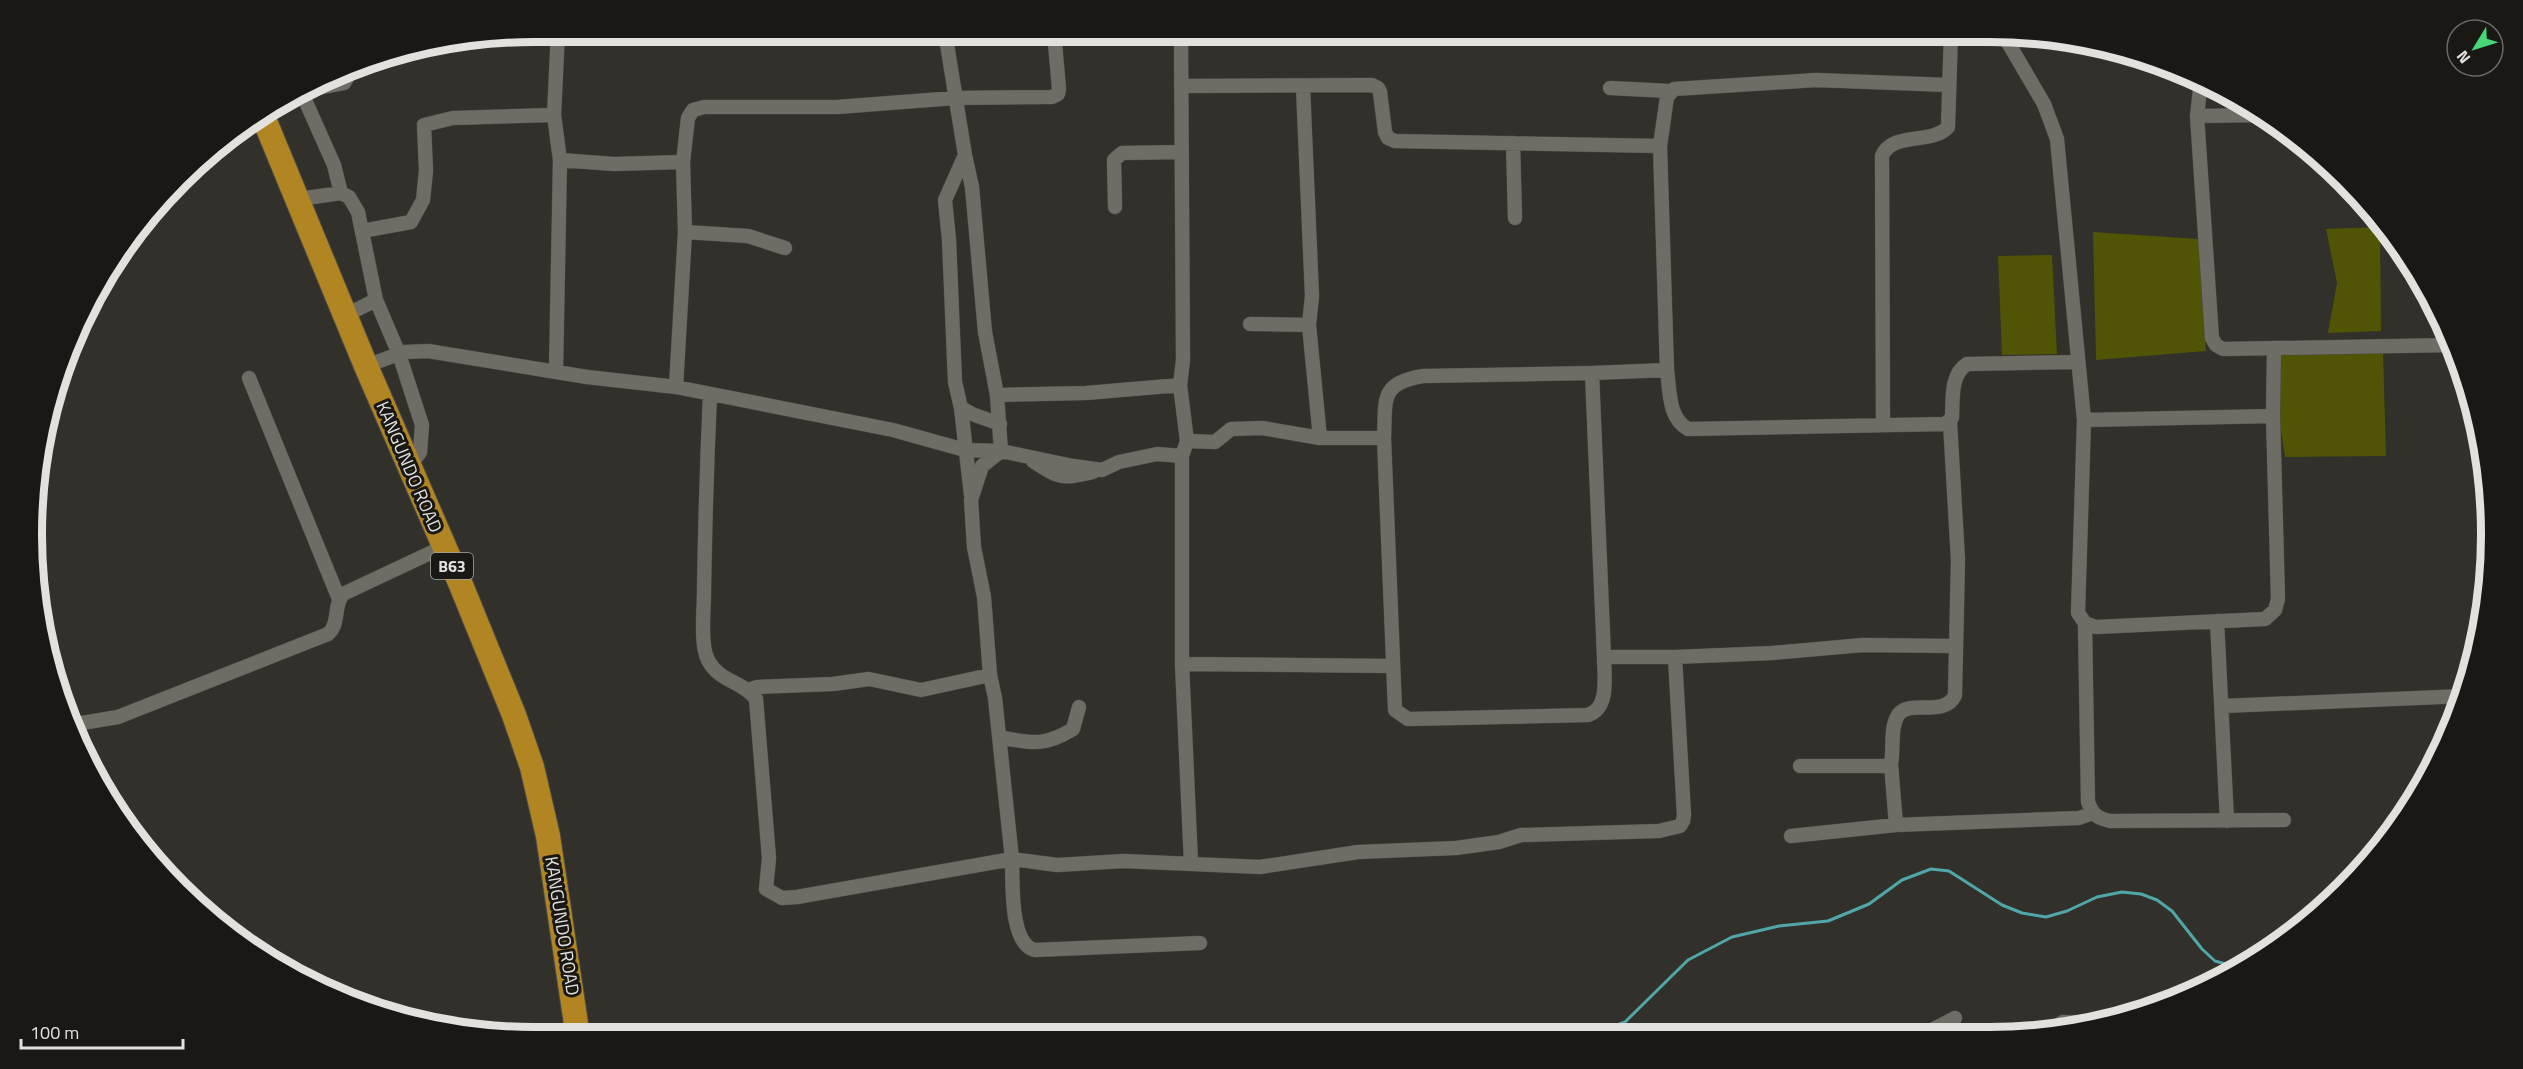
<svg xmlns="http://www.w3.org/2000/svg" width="2523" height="1069" font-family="'Titillium Web',sans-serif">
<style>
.green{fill:#515405}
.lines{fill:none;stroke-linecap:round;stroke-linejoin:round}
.stream{stroke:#50a6a9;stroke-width:3}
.street-casing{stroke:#4d4c47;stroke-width:15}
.highway-casing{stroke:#4d4c47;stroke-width:26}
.street{stroke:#6e6d65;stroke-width:14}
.highway{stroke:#b18521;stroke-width:24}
.labels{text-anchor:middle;stroke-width:6;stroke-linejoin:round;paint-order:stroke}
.shield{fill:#191815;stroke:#a6a5a1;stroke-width:1.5}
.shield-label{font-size:16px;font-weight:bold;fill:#e2e1dd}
.street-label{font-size:18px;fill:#e2e1dd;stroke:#191815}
.rim{fill:none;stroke:#e2e1dd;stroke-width:8}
</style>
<rect width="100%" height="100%" fill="#31302a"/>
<path class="green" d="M 2380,221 L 2386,227 L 2380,227 L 2381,331 L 2328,333 L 2337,283 L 2326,229 L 2380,227 Z
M 2093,232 L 2199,239 L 2206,351 L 2096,360 Z
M 2052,255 L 2057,354 L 2002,355 L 1998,256 Z
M 2279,352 L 2383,352 L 2386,456 L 2285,457 L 2277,405 Z"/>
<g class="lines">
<path class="stream" d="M 1593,1034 L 1625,1022 L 1688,960 L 1732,937 L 1779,926 L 1828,921 L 1869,904 L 1902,880 L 1931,869 L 1949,871 L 2002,905 L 2022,913 L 2046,917 L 2067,911 L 2097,897 L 2122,892 L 2141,894 L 2157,900 L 2172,911 L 2202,949 L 2215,961 L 2237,967"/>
<g class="street-casing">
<path id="street" d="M 558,32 L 554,115 L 560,160
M 945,32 L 965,155 L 972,187 L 985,332 L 997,395 L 1001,451 L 982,466 L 971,500 L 974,547 L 984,597 L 990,675 L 995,698 L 1012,859 L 1057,865 L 1124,861 L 1260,867 L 1358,852 L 1456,848 L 1499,842 L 1521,835 L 1659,831 L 1680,826 L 1683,821 L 1684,815 L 1675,657
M 1181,32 L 1183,360 L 1180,385 L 1187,441
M 2003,34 L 2044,104 L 2057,139 L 2084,420 L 2273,416 L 2274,348
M 2005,38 L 2038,40
M 2201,81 L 2197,116 L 2263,115
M 1181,86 L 1372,85 L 1378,88 L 1380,92 L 1385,132 L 1388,138 L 1395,141 L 1660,146 L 1667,370
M 1303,87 L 1312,296 L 1309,325 L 1320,438
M 1610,88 L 1670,91
M 301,91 L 334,165 L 341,193
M 301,91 L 344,83 L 349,74 L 348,70
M 283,99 L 293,94
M 2197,116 L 2212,338 L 2216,345 L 2223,349 L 2452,345
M 1513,143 L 1515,218
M 1660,146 L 1667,97 L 1674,89 L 1816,80 L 1949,85
M 965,155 L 945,200 L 949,240 L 955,382 L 961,408 L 972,414 L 1000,424
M 299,199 L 341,193 L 349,197 L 358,212 L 376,300 L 399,354 L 422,425 L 420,452 L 409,468
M 1115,207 L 1114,160 L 1122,153 L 1182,152
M 362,231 L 411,222 L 423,200 L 426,171 L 424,125 L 453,118 L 554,115
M 685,232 L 748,236 L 785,248
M 346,315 L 376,300
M 1250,324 L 1309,325
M 366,366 L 404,352 L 428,351 L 587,377 L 676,387 L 685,232 L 683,162 L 688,118 L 693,110 L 704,107 L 837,107 L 955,98 L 1052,97 L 1058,94 L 1059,89 L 1054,32
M 556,372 L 560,160 L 614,164 L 683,162
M 1592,373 L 1423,376 C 1379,383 1386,400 1384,438 L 1395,710 L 1408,719 L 1588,715 C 1610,708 1604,676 1604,657 L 1592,373 L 1667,370 C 1670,391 1668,418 1688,429 L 1945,424 L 1952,418 C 1953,399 1950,375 1967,364 L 2078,362
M 249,378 L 339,599
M 676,387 L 893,430 L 965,450 L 1001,451 L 1073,466 L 1102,470 L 1119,462 L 1157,454 L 1182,456
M 710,394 C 707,460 705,526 704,592 C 704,610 700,645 708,660 C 719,682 743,681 756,699 L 769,858 L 766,889 L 782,898 L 797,897 L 1012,859 C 1013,881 1009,944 1035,950 L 1200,943
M 997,395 L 1086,393 L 1180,385
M 961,408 L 971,495
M 2084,420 L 2078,613 L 2085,623 L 2096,627 L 2265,619 L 2275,610 L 2278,599 L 2273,416
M 1883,425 L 1882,156 C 1892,131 1932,145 1948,127 L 1951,32
M 1033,461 C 1060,479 1062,479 1093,472
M 2217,621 L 2227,821
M 2085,623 L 2088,802 C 2093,815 2097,818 2110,821 L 2284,820
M 1604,657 L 1675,657 L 1772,653 L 1863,645 L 1955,646
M 1182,664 L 1392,666
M 748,690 L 757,687 L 833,684 L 869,679 L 921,690 L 990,675
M 2223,706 L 2465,696
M 76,724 L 118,717 L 328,634 C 340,624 333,606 343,594 L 443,547
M 999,737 C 1031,743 1044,747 1073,729 L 1079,707
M 1891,764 L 1896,825
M 1800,766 L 1886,766 L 1891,764 C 1894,749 1890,729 1897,717 C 1906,697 1945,719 1955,695 L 1958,560 L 1950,422
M 1791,836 L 1896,825 L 2079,818 L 2093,813
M 1191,863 L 1182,664 L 1182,456 L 1187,441 L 1215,442 L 1231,429 L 1262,428 L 1320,438 L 1384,438
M 2046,1033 L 2063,1022 L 2092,1023
M 1924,1034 L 1955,1018"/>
</g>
<g class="highway-casing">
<path id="highway" d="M 262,114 L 366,366 L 461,585 L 514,715 L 532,767 L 548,836 L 578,1037"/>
</g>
<use href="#street" class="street"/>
<use href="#highway" class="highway"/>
</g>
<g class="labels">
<rect class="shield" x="431" y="553" width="42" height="26" rx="4.5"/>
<g class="shield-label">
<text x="452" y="572">B63</text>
</g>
<g class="street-label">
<text transform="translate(409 467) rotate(67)" y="6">KANGUNDO ROAD</text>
<text transform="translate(562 926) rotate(81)" y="6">KANGUNDO ROAD</text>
</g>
</g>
<path d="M0 0H2523V1069H0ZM534 42H1989A492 492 0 0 1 2481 534V535A492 492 0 0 1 1989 1027H534A492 492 0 0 1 42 535V534A492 492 0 0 1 534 42Z" fill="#191815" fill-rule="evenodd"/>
<path class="rim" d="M534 42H1989A492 492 0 0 1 2481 534V535A492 492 0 0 1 1989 1027H534A492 492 0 0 1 42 535V534A492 492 0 0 1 534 42Z"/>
<g transform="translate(2475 48) rotate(232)"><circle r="28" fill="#191815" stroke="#696865" stroke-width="1.5"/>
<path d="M0-4.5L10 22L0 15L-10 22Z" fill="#47d779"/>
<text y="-9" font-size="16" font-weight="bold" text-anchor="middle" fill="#e2e1dd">N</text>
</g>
<path d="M21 1039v9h162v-9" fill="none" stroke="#e2e1dd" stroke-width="3"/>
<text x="30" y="1039" font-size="18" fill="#e2e1dd" stroke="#191815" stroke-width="4.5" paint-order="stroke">100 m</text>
</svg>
